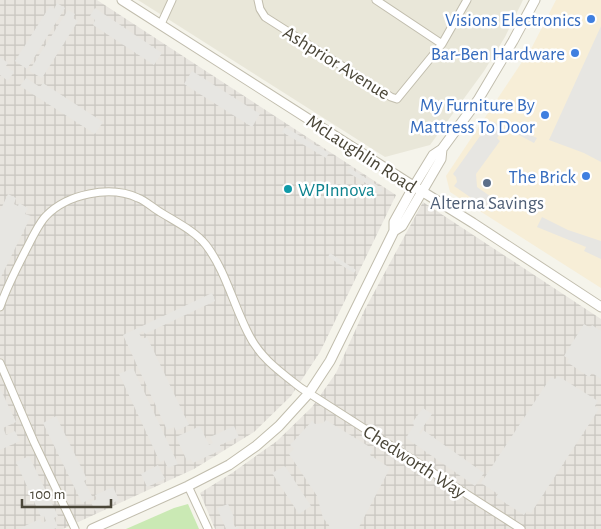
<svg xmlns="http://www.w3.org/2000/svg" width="601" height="529" font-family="'Alegreya Sans',sans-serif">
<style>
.residential{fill:#e9e7d9}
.commercial{fill:#f7eed7}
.industrial{fill:url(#industrial-grid)}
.green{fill:#cae9b4}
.parking{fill:#e7e6e2}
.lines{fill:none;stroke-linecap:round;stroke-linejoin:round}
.minor-casing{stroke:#c1bdad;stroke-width:9}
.tertiary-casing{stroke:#c1bdad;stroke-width:11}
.minor{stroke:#fff;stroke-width:7}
.tertiary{stroke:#fff;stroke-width:9}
.shop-dot{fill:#3f7fe0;stroke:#fff;stroke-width:2}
.service-dot{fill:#5c6f8a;stroke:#fff;stroke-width:2}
.culture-dot{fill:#0f9aa8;stroke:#fff;stroke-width:2}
.labels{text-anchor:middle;stroke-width:5;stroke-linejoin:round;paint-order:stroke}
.shop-label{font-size:19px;fill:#366cbe;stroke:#fff;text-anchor:end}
.street-label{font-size:19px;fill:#4a4638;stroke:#fff}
.culture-label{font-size:19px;fill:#0d838f;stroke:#fff;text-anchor:start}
.service-label{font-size:19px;fill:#4e5e75;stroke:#fff}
</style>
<defs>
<pattern id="industrial-grid" width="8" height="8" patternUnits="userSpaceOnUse" patternTransform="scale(1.25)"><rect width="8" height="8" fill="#e8e5df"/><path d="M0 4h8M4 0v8" fill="none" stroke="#c8c6c0"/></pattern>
</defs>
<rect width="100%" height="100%" fill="#f5f4eb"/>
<path class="residential" d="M 138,0 L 523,0 L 505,37 L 484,71 L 430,145 L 385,157 Z"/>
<path class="commercial" d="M 556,0 L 601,0 L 601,288 L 450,192 L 446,176 L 532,47 Z"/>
<path class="industrial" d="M 0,0 L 97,0 L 396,195 L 320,352 L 291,396 L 254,432 L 194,469 L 63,529 L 0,529 Z
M 423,202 L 601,319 L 601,529 L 215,529 L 200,493 L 232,473 L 277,441 L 312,407 L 336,373 L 364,311 Z"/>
<path class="green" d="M 188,504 L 199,529 L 126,529 L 174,508 Z"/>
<path class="parking" d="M 57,3 L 65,8 L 27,69 L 15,61 L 50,6 L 54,9 Z
M 95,8 L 162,53 L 154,65 L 93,25 L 95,20 L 90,16 Z
M 68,10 L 75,14 L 73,18 L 78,21 L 42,78 L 29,71 Z
M 601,26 L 601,162 L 584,153 L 549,140 Z
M 0,57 L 8,63 L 6,66 L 14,72 L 8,81 L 0,75 Z
M 192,71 L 260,114 L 252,127 L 184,84 Z
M 26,78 L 40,87 L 43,83 L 103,122 L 95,134 L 20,86 Z
M 490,122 L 492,124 L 494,122 L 504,128 L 497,138 L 500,141 L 476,174 L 477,187 L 500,203 L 492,212 L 454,186 L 457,182 L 456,177 L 453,174 Z
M 285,127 L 329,153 L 326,158 L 282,132 Z
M 520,130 L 537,138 L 534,143 L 517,134 Z
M 350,168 L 383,189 L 381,192 L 347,172 Z
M 8,194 L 16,198 L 14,204 L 18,206 L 19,203 L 28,208 L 25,214 L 31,216 L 0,279 L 0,211 Z
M 542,217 L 568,230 L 601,241 L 601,259 L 584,251 L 586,247 L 537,227 Z
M 330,253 L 356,270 L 354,273 L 328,257 Z
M 212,293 L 215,301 L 145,334 L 143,331 L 139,333 L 142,339 L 147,337 L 189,425 L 176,431 L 174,427 L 167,430 L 123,335 Z
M 584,324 L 590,328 L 592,325 L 601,331 L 601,379 L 592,373 L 589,377 L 567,362 L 569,359 L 564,356 Z
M 133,368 L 178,464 L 168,468 L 164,460 L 160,462 L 119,374 Z
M 558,376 L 598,401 L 595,406 L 599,409 L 531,513 L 527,511 L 524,515 L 496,497 L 498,494 L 481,483 L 551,377 L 555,379 Z
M 0,388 L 16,422 L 3,428 L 6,435 L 15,431 L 20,441 L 0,450 Z
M 423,408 L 432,414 L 419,433 L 421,434 L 423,430 L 484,473 L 475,486 L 406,438 L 414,425 L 412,423 Z
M 56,416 L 87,479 L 84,481 L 93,498 L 82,503 L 43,423 Z
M 326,420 L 373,449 L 370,455 L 390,468 L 358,529 L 330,529 L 329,525 L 323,518 L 317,496 L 289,454 L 294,449 L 290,445 L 312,421 L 315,424 L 323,423 Z
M 200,426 L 209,445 L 213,443 L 210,437 L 234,426 L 239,437 L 220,445 L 221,450 L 193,463 L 191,459 L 187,461 L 176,437 Z
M 29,456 L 58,516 L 54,518 L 58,527 L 54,529 L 18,529 L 40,519 L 42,523 L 46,521 L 44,516 L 41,517 L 16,462 Z
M 158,465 L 165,479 L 147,487 L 141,474 Z
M 285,466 L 311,506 L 299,514 L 272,473 Z
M 113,487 L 119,500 L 95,511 L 91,502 L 97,499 L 95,495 Z
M 228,504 L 234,517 L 232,519 L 235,527 L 238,526 L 239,529 L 226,529 L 217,508 Z"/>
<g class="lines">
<g class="minor-casing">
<path id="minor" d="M 258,0 L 260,9 L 265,17 L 391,97 L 397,99 L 442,44 L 467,0
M 376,0 L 442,44
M 161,24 L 172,0
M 0,307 C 8,283 21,260 32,238 C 36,231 40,222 46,216 C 67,194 110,185 138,198 C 146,201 153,208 160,212 C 176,222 195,231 206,245 C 225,270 233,303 247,331 C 259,357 279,371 301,388 L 521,529
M 0,363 L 34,442 L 75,529
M 188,486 L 208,529"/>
</g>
<g class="tertiary-casing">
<path id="tertiary" d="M 122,0 L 407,182 L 473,223 L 601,307
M 394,231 L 402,226 L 441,159 L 442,149
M 92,529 L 188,486 L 229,465 L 256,446 L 279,426 L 309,393 L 330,361 L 394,231 L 394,222 L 414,186 L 433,155 L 442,149 L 478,100 L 513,41 L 535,0"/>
</g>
<use href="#minor" class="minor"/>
<use href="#tertiary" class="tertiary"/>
</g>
<g class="shop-dot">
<circle cx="591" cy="19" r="5"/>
<circle cx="575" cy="53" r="5"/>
<circle cx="545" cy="115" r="5"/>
<circle cx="586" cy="176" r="5"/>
</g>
<circle class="service-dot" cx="487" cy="183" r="5"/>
<circle class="culture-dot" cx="288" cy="189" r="5"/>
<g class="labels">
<g class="shop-label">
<text x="581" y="26">Visions Electronics</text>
<text x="565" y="60">Bar-Ben Hardware</text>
<text x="535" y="111">My Furniture By<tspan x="535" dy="22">Mattress To Door</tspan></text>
<text x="576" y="183">The Brick</text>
</g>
<g class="street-label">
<text transform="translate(337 62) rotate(32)" y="7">Ashprior Avenue</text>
<text transform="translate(362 153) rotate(33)" y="7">McLaughlin Road</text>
<text transform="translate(415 461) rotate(33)" y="7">Chedworth Way</text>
</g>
<g class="culture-label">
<text x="298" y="196">WPInnova</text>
</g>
<g class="service-label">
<text x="487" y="209">Alterna Savings</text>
</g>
</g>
<path d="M22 499v8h89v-8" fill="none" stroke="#4a4638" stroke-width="2.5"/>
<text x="30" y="499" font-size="15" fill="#4a4638" stroke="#ffffff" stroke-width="4" paint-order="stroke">100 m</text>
</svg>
